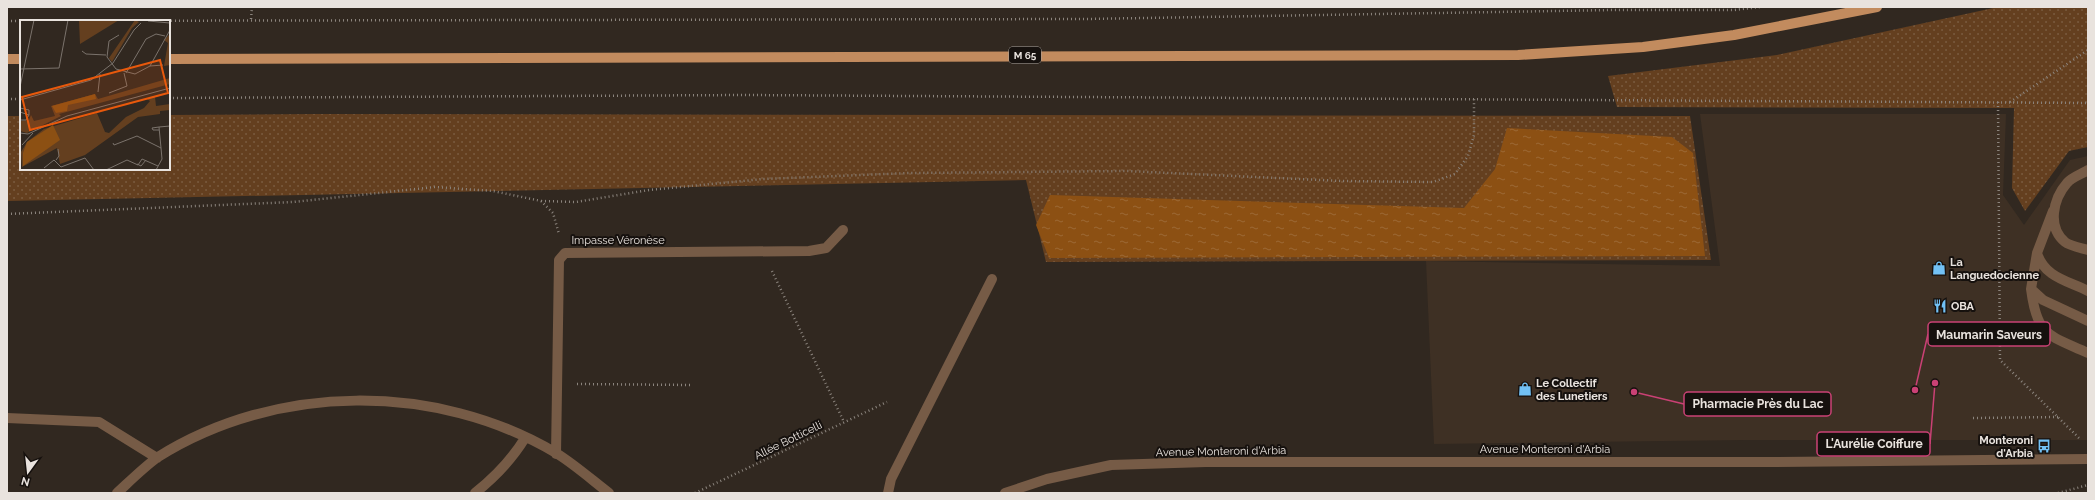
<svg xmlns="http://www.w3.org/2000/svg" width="2095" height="500" font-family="Raleway,sans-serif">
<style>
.built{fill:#3e3024}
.green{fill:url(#green-dots)}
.water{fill:url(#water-ripples)}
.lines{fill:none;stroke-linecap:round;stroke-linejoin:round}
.path{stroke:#8c857e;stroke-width:2.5;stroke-dasharray:1 3;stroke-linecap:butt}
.lane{stroke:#765b46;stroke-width:10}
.street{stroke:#765b46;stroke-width:10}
.primary{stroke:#c28b5e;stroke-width:10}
.labels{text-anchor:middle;stroke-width:4;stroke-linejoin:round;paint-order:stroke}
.shield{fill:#16110e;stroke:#aaa4a0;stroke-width:1}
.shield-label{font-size:10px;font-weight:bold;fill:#e9e3de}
.street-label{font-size:11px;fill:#e9e3de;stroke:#16110e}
.poi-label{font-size:11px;font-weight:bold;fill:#e9e3de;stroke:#16110e;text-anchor:start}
.inset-road{fill:none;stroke:#7b736c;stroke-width:1}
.view{fill:#e8590c;fill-opacity:0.15;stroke:#e8590c;stroke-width:2}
.inset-edge{fill:none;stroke:#e9e3de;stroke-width:2}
.leader{fill:none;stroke:#ca4175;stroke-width:1.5}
.callout-dot{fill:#ca4175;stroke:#16110e;stroke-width:1.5}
.callout{fill:#16110e;stroke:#ca4175;stroke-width:1.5}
.callout-label{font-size:12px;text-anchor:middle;font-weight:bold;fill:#e9e3de}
</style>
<defs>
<pattern id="green-dots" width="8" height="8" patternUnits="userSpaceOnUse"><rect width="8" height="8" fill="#643f1f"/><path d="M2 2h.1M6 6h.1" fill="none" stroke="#7a5b3f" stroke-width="1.8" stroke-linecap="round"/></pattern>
<pattern id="water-ripples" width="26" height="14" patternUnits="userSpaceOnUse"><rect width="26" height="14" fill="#8c5013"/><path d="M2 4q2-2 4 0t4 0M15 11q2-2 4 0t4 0" fill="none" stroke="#9c6935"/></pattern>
</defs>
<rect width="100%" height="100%" fill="#312820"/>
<path class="built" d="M 1700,114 L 2006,114 L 2003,195 L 2024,225 L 2070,160 L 2088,156 L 2088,440 L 1744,440 L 1434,444 L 1426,261 L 1720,266 Z"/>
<path class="green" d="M 1998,7 L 2088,7 L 2088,147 L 2069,151 L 2025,211 L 2012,188 L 2014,108 L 1617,107 L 1608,76 L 1777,55 Z
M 316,114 L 1690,116 L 1711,260 L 1046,262 L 1026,180 L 7,201 L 7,116 L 21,116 L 21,169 L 169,169 L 169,115 Z"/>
<path class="water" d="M 1507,128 L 1672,137 L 1693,153 L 1705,256 L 1049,258 L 1036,225 L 1050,195 L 1464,208 L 1495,169 Z"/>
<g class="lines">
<path class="path" d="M 251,19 L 252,7
M 7,21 L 1085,19 L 1613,10 L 1734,10 L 1760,7
M 169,98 L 745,95 L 2088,103
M 7,99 L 21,99
M 1998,102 L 2000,360 L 2080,439
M 2010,102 L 2088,50
M 541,201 L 576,202 L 649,190 L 763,179 L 910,173 L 1127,171 L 1342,181 L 1433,182 L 1455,174 L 1468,156 L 1474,135 L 1474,99
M 7,214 L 293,202 L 435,187 L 493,191 L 541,201 L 553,213 L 559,234
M 772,271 L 844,422
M 577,384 L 692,385
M 1973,418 L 2058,417
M 695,493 L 887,402
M 2058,493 L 2088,485"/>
<path class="lane" d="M 2088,170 C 2082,174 2072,177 2067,183 C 2053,199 2047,227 2065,242 C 2070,246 2081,248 2088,250
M 2053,211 L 2037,253 L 2031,289 L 2043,300 L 2088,321
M 2037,253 C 2044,277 2068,281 2088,291
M 2031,289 C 2037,337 2049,335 2088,353
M 888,493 L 891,479 L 992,279"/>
<path class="street" d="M 7,418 L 99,422 L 157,458
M 556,454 L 559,260 L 565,253 L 809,251 L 826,248 L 843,230
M 117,493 C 130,481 144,467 158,457 C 276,383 436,382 556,453 C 574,464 592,480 609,493
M 475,493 C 495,477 511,461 525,438
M 1005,493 L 1047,479 L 1111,465 L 1206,462 L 1775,462 L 2088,459"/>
<path class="primary" d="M 7,59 L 21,59
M 169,59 L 1518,55 L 1643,47 L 1734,35 L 1877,7"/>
</g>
<defs>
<g id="shop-bare" transform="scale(1.08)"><path d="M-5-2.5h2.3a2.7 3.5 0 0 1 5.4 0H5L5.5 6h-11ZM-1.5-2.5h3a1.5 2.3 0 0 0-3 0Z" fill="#72c1f5" stroke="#16110e" stroke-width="2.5" paint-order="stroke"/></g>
<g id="restaurant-bare" transform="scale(1.08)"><path d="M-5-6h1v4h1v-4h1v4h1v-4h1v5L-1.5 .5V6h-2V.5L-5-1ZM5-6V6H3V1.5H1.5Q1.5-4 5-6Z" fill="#72c1f5" stroke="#16110e" stroke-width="2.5" paint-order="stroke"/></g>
<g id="bus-bare" transform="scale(1.08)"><path d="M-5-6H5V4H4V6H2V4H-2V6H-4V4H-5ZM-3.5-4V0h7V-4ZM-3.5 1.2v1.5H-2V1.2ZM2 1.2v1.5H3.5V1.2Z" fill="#72c1f5" stroke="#16110e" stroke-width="2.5" paint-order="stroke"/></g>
</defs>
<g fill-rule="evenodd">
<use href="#shop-bare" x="1939" y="268"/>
<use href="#restaurant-bare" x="1940" y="306"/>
<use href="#shop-bare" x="1525" y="389"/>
<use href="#bus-bare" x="2044" y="446"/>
</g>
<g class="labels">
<rect class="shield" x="1009" y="47" width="32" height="16" rx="3"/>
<g class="shield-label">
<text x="1025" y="59">M 65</text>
</g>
<g class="street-label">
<text x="618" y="244">Impasse Véronèse</text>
<text transform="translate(788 440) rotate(-26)" y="4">Allée Botticelli</text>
<text x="1545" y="453">Avenue Monteroni d'Arbia</text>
<text transform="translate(1221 451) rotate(-1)" y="4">Avenue Monteroni d'Arbia</text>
</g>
<g class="poi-label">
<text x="1950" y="266">La<tspan x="1950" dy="13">Languedocienne</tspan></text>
<text x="1951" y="310">OBA</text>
<text x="1536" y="387">Le Collectif<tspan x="1536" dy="13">des Lunetiers</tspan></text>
<text x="2033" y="444" text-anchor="end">Monteroni<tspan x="2033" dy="13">d'Arbia</tspan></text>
</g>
</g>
<g transform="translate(20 20)">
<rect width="150" height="150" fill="#312820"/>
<path d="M 59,0 L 99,0 L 60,24 ZM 115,0 L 119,2 L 112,8 L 92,42 L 89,38 ZM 150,14 L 150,45 L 144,46 L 148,23 L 144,20 ZM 150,58 L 150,64 L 39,94 L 41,96 L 7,113 L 0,111 L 0,101 L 9,100 L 11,95 L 14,101 L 35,96 L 31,86 L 75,74 L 78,79 ZM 135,77 L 136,86 L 150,84 L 150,90 L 140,91 L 140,94 L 118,97 L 65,135 L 40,144 L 37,128 L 2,147 L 1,132 L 7,122 L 24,109 L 77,93 L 85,112 L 89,113 L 106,97 L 124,88 L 130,81 L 127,79 Z" fill="#643f1f"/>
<path d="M 75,74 L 76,79 L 48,85 L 47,91 L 36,93 L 32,86 ZM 33,105 L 40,120 L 3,146 L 3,133 L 7,122 Z" fill="#8c5013"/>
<path class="inset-road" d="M 128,1 L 150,3M 99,15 L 89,21 L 87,37 L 96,49 L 115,54 L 130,46 L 150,10M 62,31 L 66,34 L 86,35M 130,46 L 143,45M 0,49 L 39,48 L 48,0M 106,53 L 126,19 L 136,14 L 145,16M 0,67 L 14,0M 78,72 L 80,54M 89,73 L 107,66 L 104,53M 0,80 L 71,60 L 93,43 L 114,10 L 121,3M 0,88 L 9,90 L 9,95M 0,92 L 9,95 L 6,100 L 0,100M 139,107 L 132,108 L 133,110 L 139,110M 0,113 L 8,114 L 47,96 L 150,68M 93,123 L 94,125 L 117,116 L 141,128 L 142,139 L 136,150M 2,125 L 13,113M 141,128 L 139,107 L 150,106M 36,140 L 39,136 L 38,129M 117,144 L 121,146 L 126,140M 24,148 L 34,140 L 41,147 L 65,138 L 74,150M 86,150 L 107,140 L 118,145 L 122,139 L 138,146"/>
<path class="view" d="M 140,40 L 148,73 L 10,110 L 2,77 Z"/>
<rect width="150" height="150" class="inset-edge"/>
</g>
<path class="leader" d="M1915 390L1928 334M1634 392L1684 404M1935 383L1930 444"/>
<g class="callout-dot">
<circle cx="1915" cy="390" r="4"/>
<circle cx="1634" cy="392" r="4"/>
<circle cx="1935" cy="383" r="4"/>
</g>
<g class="callout">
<rect x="1928" y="322" width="122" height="24" rx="4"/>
<rect x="1684" y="392" width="147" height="24" rx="4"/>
<rect x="1817" y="432" width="113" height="24" rx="4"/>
</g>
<g class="callout-label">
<text x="1989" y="339">Maumarin Saveurs</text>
<text x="1758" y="408">Pharmacie Près du Lac</text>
<text x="1874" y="448">L'Aurélie Coiffure</text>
</g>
<rect width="2095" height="500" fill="none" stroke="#e9e3de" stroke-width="16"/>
<g transform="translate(28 472) rotate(195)" stroke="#16110e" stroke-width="3" paint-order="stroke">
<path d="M0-3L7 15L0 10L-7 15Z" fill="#e9e3de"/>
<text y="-6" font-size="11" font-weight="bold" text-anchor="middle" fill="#e9e3de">N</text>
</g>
</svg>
